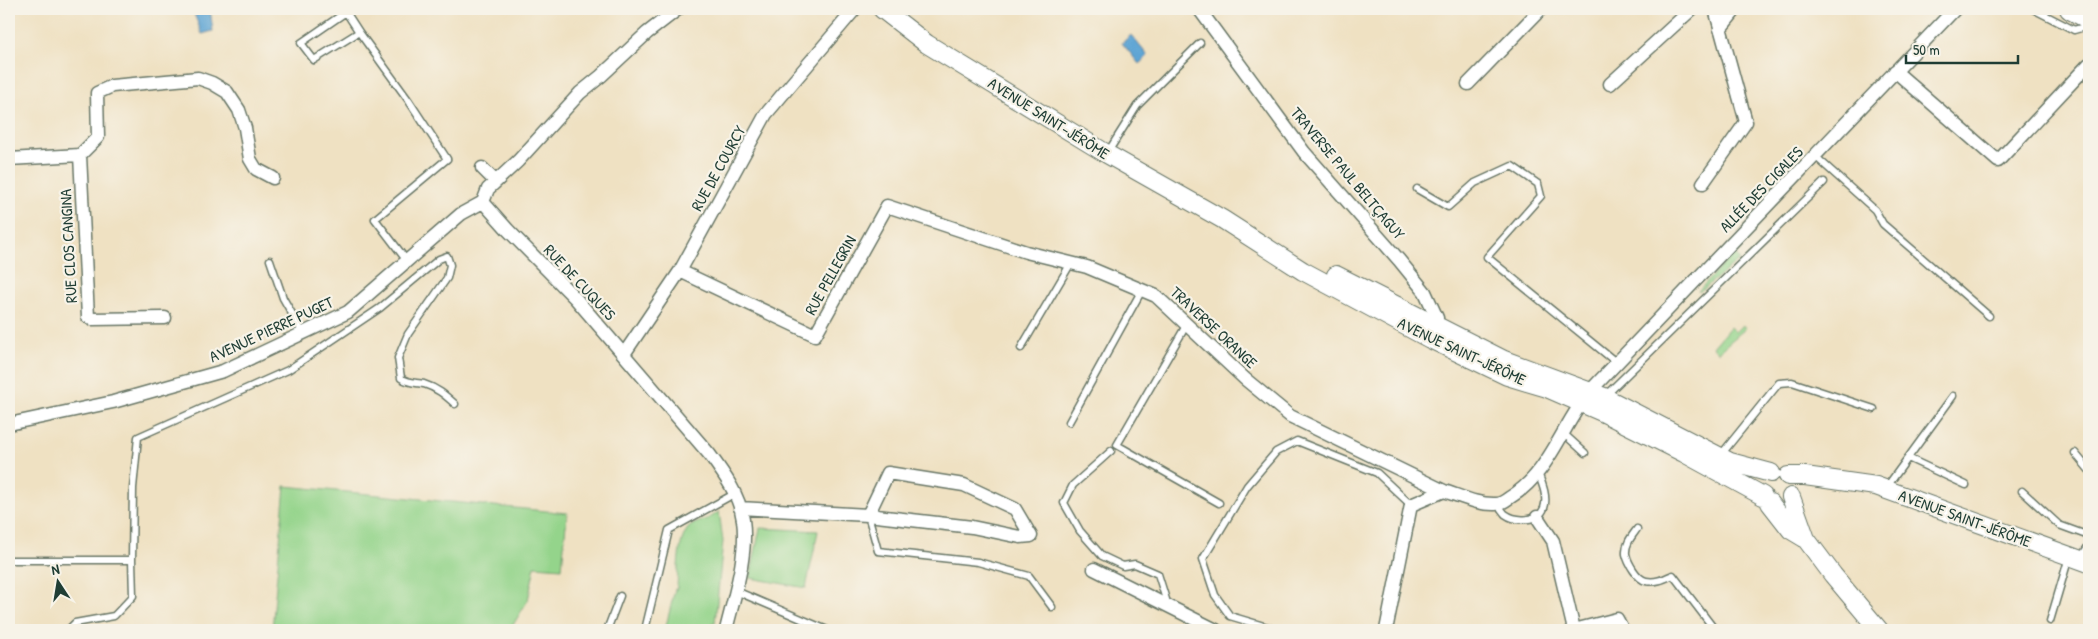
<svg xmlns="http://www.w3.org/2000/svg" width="2098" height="639" font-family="'Patrick Hand',sans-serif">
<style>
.green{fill:#94d48b;stroke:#5a8860}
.water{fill:#5ea5d4;stroke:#3e7184}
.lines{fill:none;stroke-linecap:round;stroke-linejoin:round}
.lane-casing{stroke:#687666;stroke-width:9}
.street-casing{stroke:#687666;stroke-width:15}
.secondary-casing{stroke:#687666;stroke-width:20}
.primary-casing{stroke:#687666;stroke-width:22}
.lane{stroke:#fff;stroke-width:6}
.street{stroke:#fff;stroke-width:12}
.secondary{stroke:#fff;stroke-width:18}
.primary{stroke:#fff;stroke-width:20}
.labels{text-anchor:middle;stroke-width:4.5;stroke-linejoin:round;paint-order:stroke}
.street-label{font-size:16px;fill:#1f3d34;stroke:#f7f3e8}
</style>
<rect width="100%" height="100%" fill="#f7f3e8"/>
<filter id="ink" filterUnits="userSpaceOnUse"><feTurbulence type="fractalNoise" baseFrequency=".02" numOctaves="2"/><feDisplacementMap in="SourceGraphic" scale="10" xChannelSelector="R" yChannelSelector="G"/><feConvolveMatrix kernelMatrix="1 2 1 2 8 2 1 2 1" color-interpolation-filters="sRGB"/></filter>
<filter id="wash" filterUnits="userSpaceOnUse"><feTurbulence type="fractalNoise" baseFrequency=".0096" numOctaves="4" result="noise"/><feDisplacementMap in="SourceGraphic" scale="20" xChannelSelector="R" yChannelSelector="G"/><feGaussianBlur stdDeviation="1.12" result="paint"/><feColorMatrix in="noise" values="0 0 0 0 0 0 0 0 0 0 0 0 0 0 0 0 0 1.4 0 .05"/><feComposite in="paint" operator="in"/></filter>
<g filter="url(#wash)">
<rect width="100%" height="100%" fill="#efe1c2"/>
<path class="green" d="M 1734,253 L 1740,260 L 1699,292 L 1698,291 Z
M 1742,325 L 1746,328 L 1718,352 L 1713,347 L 1730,327 L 1735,332 Z
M 285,486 L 567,513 L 562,568 L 535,566 L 528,600 L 510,630 L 272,630 Z
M 719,511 L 723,541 L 715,623 L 690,630 L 665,630 L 675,589 L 677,589 C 678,572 677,534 692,525 C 701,520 712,519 719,511 Z
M 760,528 L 818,531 L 806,588 L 750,578 Z"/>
<path class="water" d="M 199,9 L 210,9 L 213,31 L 202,34 L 193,11 Z
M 1131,35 L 1148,56 L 1139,64 L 1122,43 Z"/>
</g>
<g filter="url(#ink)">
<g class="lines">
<g class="lane-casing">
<path id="lane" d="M 2033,9 L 2074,30 L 2081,28 L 2089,22
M 359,32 L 346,12 L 301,43 L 314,60 L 359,32 L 409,101 L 447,159 L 375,219 L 407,261
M 1108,152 L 1137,106 L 1200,43
M 1815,156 L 1875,210 L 1883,224 L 1989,316
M 1417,189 L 1448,207 L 1475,183 L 1512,166 L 1538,184 L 1541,196 L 1487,257 L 1617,363
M 270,260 L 283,298 L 303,333
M 1187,324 L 1117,445 L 1219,503
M 1021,348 L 1071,263
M 1605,396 L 1824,182
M 1069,422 L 1142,290
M 1562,432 L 1585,453
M 1111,451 L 1073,485 L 1064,503 L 1080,531 L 1102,556 L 1123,566 L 1135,564 L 1158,574 L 1168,606
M 2075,453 L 2089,470
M 1720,456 L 1779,383 L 1792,382 L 1874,409
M 1908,458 L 1966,485
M 1886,488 L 1953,396
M 2022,491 L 2059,525 L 2089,536
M 1498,505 C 1500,507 1503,512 1505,514 C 1516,522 1539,522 1544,508 C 1548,497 1542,483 1538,473
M 868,515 L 878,551 L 978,562 L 1029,576 L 1052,607
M 1637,529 C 1632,536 1625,544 1626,554 C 1628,563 1637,579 1646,581 C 1656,583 1664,579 1673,575 L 1715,630
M 2080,559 L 2089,545
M 9,560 L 132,560 L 133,596 L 114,616 L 75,623 L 68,630
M 132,560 L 133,488 L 138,437 L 288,370 L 380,308 L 439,259 L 447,256 L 450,265 L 447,278 L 408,334 L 398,358 L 401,378 C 410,384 415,382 424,384 C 437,388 445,395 455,404
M 736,591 L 827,630
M 2050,621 L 2069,557
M 607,630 L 620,596
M 645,630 L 669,530 L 734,494
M 1277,630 L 1230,616 L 1215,595 L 1203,559 L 1247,486 L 1276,452 L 1297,441 L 1377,473 L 1411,505"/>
</g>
<g class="street-casing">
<path id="street" d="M 1199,9 L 1304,152 L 1399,260 L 1425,292 L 1437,318 L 1433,332
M 1720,29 L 1736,9
M 1895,71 L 1998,161 L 2089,64
M 1468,84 L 1541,9
M 1610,84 L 1692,9
M 80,155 L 98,137 L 97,93 L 112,86 L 198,78 L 212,83 L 227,92 L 239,110 L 245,128 L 250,159 L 256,169 L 273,178
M 9,159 L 80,155 L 88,317 L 92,319 L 165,318
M 482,168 L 492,178
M 1703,183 L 1746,122 L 1715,9
M 483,202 L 508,230 L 576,299 L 710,455 C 724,474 740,496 743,520 C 748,554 734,597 726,630
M 483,202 L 488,189 L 518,161 L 580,93 L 601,76 L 647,33 L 678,9
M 680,271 L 815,335 L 887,206 L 1026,252 L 1087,267 L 1156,296 L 1245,379 L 1290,416 L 1444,491
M 624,354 L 680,271 L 766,114 L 855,9
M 9,424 L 113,402 L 223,371 L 348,312 L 461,214 L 483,202
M 740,508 L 868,515 L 972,527 L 1020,537 L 1031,536 L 1015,509 L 964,485 L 888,473 L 868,515
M 1537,517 L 1553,541 L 1574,630 L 1617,619 L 1623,630
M 1094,569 L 1216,630
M 1386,630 L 1411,505 L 1444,491 C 1460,496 1478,505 1496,504 C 1501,504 1505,501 1509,498 C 1549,475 1562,425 1590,391 L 1955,9"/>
</g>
<g class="secondary-casing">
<path id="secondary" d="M 882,9 L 927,44 L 1107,154 L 1222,219 L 1303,271 L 1430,339 L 1507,376 L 1547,388 L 1602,412 L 1684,453 L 1763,496
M 1336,275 L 1504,360 L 1604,397 L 1730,462 L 1771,473
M 1788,476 L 1805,476 L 1876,486 L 2089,563
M 1791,497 L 1806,539 L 1833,575 L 1879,630
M 1770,503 L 1791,530 L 1806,539"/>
</g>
<g class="primary-casing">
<path id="primary" d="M 2070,9 L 2089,19"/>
</g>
<use href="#lane" class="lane"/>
<use href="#street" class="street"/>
<use href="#secondary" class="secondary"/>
<use href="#primary" class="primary"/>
</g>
</g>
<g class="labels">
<g class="street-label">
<text transform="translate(1049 118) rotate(32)" y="6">AVENUE SAINT-JÉRÔME</text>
<text transform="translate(718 168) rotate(-61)" y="6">RUE DE COURCY</text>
<text transform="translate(1348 173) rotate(50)" y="6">TRAVERSE PAUL BELTÇAGUY</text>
<text transform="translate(1761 189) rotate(-46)" y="6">ALLÉE DES CIGALES</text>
<text transform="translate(68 246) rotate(-93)" y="6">RUE CLOS CANGINA</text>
<text transform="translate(830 275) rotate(-61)" y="6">RUE PELLEGRIN</text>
<text transform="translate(580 282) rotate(47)" y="6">RUE DE CUQUES</text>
<text transform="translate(1214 327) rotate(43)" y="6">TRAVERSE ORANGE</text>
<text transform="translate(271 329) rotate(-25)" y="6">AVENUE PIERRE PUGET</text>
<text transform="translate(1462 351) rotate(25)" y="6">AVENUE SAINT-JÉRÔME</text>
<text transform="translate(1965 518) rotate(20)" y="6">AVENUE SAINT-JÉRÔME</text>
</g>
</g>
<rect width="2098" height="639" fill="none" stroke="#f7f3e8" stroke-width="30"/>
<g transform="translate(58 582) rotate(348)" stroke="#f7f3e8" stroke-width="4" paint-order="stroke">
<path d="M0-4L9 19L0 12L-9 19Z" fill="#1f3d34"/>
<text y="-8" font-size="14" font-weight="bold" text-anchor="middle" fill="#1f3d34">N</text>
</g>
<path d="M1906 55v8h112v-8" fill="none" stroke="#1f3d34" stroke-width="2.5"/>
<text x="1913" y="55" font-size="15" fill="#1f3d34" stroke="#f7f3e8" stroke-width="4" paint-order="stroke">50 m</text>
</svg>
